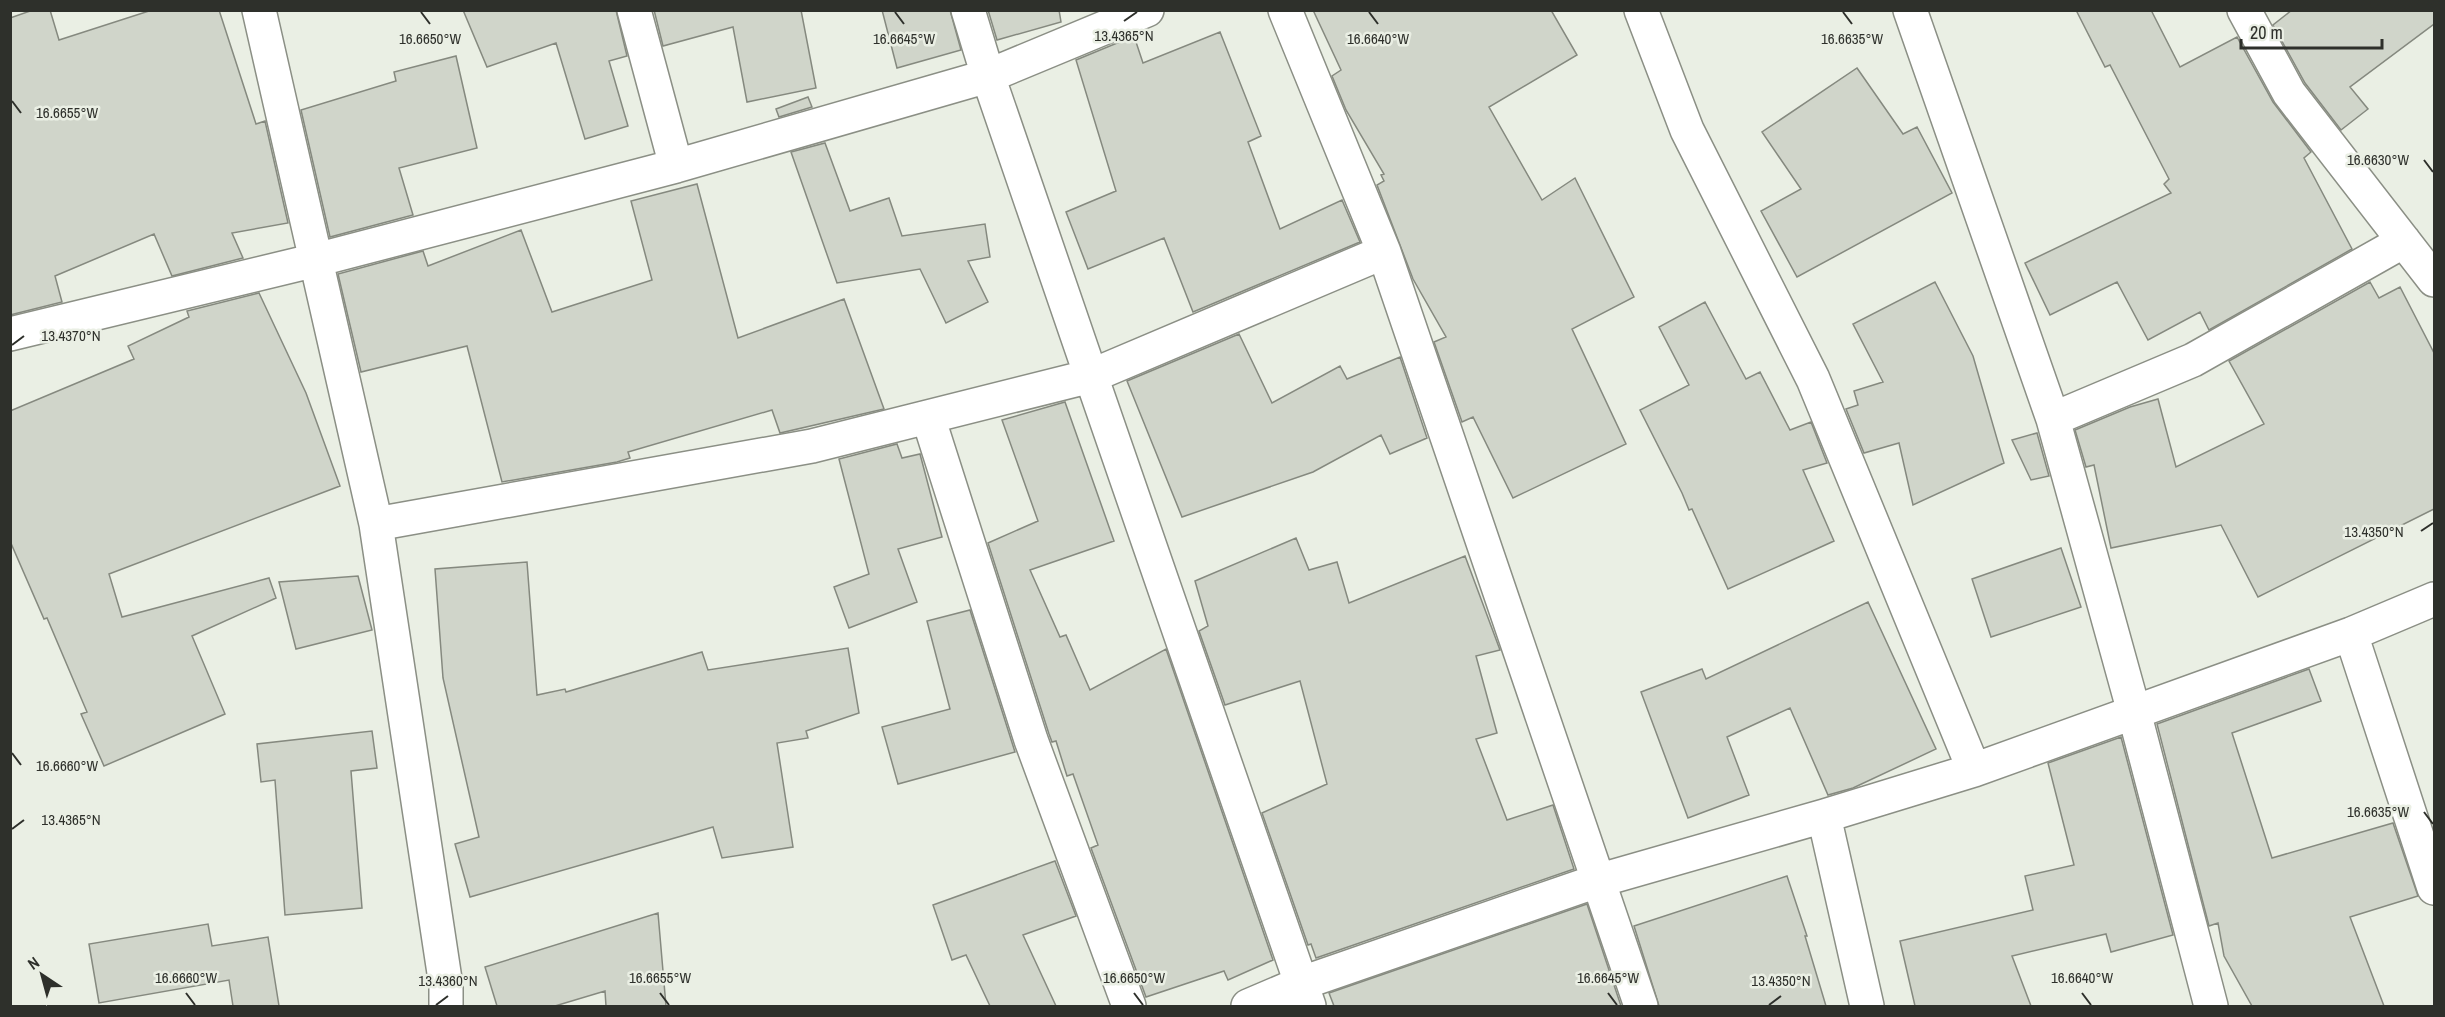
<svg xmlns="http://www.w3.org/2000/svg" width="2445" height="1017" font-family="'Archivo Narrow',sans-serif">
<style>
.building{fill:#d0d5ca;stroke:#85897f;stroke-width:1.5}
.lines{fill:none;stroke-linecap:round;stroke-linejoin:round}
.minor-casing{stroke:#8b8f85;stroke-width:36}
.minor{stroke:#fff;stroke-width:33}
.ticks{fill:none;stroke:#2e302b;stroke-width:2}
.ticks-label{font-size:15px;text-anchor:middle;fill:#2e302b;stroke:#eaefe4;stroke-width:5;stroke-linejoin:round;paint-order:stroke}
</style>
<rect width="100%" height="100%" fill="#eaefe4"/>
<path class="building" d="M 33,10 L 50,10 L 59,40 L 152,10 L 219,10 L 256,124 L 265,121 L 288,223 L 232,233 L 243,258 L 172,276 L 154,234 L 55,276 L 62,302 L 10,315 L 10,18 Z
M 463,10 L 616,10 L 627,56 L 609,61 L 628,126 L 585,139 L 556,43 L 487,67 Z
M 654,10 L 801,10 L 816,88 L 747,102 L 733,27 L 663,46 Z
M 882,10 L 950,10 L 961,50 L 897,68 Z
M 988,10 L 1059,10 L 1061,22 L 997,40 Z
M 1313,10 L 1551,10 L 1577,55 L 1489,107 L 1542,200 L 1575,178 L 1634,297 L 1572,329 L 1626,444 L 1513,498 L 1473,417 L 1462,422 L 1434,342 L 1446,337 L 1413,279 L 1377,185 L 1384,181 L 1381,175 L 1384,174 L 1346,110 L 1332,76 L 1341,70 Z
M 2076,10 L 2151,10 L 2180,67 L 2237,37 L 2273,102 L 2311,152 L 2304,158 L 2352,249 L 2209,330 L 2200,312 L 2148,340 L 2117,282 L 2050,315 L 2025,263 L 2171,193 L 2164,184 L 2169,179 L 2110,65 L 2105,67 Z
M 2292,10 L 2434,10 L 2434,24 L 2350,87 L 2368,109 L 2341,130 L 2305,83 L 2273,25 Z
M 1220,32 L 1261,136 L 1248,142 L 1280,229 L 1342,200 L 1360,242 L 1193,312 L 1164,238 L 1088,269 L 1066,212 L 1116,191 L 1076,60 L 1134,36 L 1143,63 Z
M 456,56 L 477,148 L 399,168 L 413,215 L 330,237 L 301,110 L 396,81 L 394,72 Z
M 1857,68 L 1903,134 L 1917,127 L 1952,193 L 1797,277 L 1761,211 L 1801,189 L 1762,132 Z
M 808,97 L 812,107 L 779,117 L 776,109 Z
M 825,143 L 850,211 L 889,198 L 902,236 L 985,224 L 990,257 L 968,261 L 988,302 L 946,323 L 920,269 L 837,283 L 791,152 Z
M 697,184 L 738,338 L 844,299 L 884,409 L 780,433 L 772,410 L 628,452 L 630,458 L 617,462 L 502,482 L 467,346 L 361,372 L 338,274 L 423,251 L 428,266 L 521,230 L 552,312 L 652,280 L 631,201 Z
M 1935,282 L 1973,356 L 2004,463 L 1913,505 L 1899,443 L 1864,453 L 1846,409 L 1858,405 L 1854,391 L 1883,382 L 1853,324 Z
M 2370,282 L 2379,298 L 2400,287 L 2434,353 L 2434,509 L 2258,597 L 2221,525 L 2111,548 L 2094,465 L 2086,467 L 2075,430 L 2130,407 L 2158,399 L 2176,467 L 2264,424 L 2229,361 Z
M 259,293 L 306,393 L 340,486 L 109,574 L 122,617 L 269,578 L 276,598 L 192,636 L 225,714 L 104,766 L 81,714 L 87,712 L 47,618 L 44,619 L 10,541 L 10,411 L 134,359 L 128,346 L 189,317 L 187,311 Z
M 1705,302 L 1746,379 L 1760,372 L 1790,430 L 1811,422 L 1827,463 L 1803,470 L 1834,541 L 1728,589 L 1692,509 L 1689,510 L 1682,493 L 1640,410 L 1689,385 L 1659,327 Z
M 1239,334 L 1272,403 L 1340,366 L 1347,379 L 1400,357 L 1427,438 L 1390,454 L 1381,435 L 1313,472 L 1182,517 L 1127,381 Z
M 1065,402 L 1114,541 L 1030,570 L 1060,637 L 1066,635 L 1090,690 L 1166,649 L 1273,960 L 1228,980 L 1224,971 L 1146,997 L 1091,848 L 1098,845 L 1073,774 L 1067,776 L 1056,741 L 1052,742 L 1049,734 L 988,543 L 1038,521 L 1002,420 Z
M 2037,433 L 2049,476 L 2031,480 L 2012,440 Z
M 897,444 L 902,458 L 920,454 L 942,537 L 898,549 L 917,602 L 849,628 L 834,587 L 869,574 L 839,459 Z
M 1296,538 L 1309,570 L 1337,562 L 1349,603 L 1465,556 L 1500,650 L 1476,656 L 1497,733 L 1476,739 L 1507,820 L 1553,805 L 1574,869 L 1316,958 L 1311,944 L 1308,945 L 1262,813 L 1327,784 L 1300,681 L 1225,705 L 1199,631 L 1208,626 L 1195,581 Z
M 2061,548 L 2081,607 L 1991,637 L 1972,579 Z
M 527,562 L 537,695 L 565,689 L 566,692 L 702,652 L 708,670 L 848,648 L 859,713 L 806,731 L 808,738 L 777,743 L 793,847 L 722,858 L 713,827 L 470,897 L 455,844 L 479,837 L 443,678 L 435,569 Z
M 358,576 L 372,630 L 296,649 L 279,582 Z
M 1868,602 L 1936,749 L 1853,788 L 1828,795 L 1790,708 L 1727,737 L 1749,795 L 1688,818 L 1641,692 L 1702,669 L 1706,679 Z
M 970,610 L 1015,752 L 898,784 L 882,727 L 950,709 L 927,621 Z
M 2309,669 L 2321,701 L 2232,733 L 2272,858 L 2393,823 L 2418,896 L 2350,917 L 2384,1006 L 2252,1006 L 2224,956 L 2218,923 L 2209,926 L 2157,724 Z
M 372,731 L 377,768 L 351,771 L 362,908 L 285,915 L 275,780 L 261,782 L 257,744 Z
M 2121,737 L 2173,935 L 2111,952 L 2106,934 L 2012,956 L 2031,1006 L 1915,1006 L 1900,941 L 2033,910 L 2025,876 L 2074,865 L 2048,763 Z
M 1055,861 L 1076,916 L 1023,935 L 1056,1006 L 990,1006 L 966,955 L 952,960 L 933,905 Z
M 1787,876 L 1807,936 L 1805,936 L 1826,1006 L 1659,1006 L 1634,926 Z
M 1587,904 L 1621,1006 L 1334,1006 L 1329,993 Z
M 658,913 L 666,1006 L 606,1006 L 605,991 L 555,1006 L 497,1006 L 485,967 Z
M 208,924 L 212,946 L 268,937 L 279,1006 L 233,1006 L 229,980 L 99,1003 L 89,944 Z"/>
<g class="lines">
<g class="minor-casing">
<path id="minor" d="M 259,10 L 376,524 L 446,986 L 446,1006
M 634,10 L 676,166
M 968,10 L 988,76 L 1091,376 L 1309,1006
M 1285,10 L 1384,252 L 1641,1006
M 1641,10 L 1687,130 L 1813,379 L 1974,770
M 1910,10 L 2053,419 L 2134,712 L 2211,1006
M 2244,10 L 2289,93 L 2434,280
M 10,334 L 316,260 L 676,166 L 988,76 L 1147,10
M 928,417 L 1031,740 L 1129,1006
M 2053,419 L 2193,360 L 2404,241
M 376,524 L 812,446 L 1091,376 L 1384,252
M 2351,634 L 2434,888
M 1824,816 L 1867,1006
M 1248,1006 L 1302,983 L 1597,881 L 1824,816 L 1974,770 L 2351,634 L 2434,599"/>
</g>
<use href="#minor" class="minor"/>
</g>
<path class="ticks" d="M 421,12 L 430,24M 895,12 L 904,24M 1369,12 L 1378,24M 1843,12 L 1852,24M 1124,21 L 1137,12M 12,101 L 21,113M 2424,160 L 2433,172M 12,345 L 24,336M 2421,531 L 2433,523M 12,753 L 21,765M 2424,812 L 2433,824M 12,829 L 24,820M 186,993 L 195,1005M 660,993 L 669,1005M 1134,993 L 1143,1005M 1608,993 L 1617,1005M 2082,993 L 2091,1005M 436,1005 L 448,996M 1769,1005 L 1781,996"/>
<g class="ticks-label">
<text x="1124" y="41">13.4365°N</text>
<text x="430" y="44">16.6650°W</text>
<text x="904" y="44">16.6645°W</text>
<text x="1378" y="44">16.6640°W</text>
<text x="1852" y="44">16.6635°W</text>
<text x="67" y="118">16.6655°W</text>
<text x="2378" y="165">16.6630°W</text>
<text x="71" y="341">13.4370°N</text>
<text x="2374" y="537">13.4350°N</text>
<text x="67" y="771">16.6660°W</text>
<text x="2378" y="817">16.6635°W</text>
<text x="71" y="825">13.4365°N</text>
<text x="186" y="983">16.6660°W</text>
<text x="660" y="983">16.6655°W</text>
<text x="1134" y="983">16.6650°W</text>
<text x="1608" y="983">16.6645°W</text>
<text x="2082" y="983">16.6640°W</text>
<text x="448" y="986">13.4360°N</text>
<text x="1781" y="986">13.4350°N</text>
</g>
<rect width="2445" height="1017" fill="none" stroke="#2e302b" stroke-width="24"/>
<g transform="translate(42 975) rotate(324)" stroke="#eaefe4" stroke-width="4.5" paint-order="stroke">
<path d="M0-4.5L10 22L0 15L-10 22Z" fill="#2e302b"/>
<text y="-9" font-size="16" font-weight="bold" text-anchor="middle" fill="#2e302b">N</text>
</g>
<path d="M2241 39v9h141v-9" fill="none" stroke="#2e302b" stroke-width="3"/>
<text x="2250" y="39" font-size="18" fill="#2e302b" stroke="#eaefe4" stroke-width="4.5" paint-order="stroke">20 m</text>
</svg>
